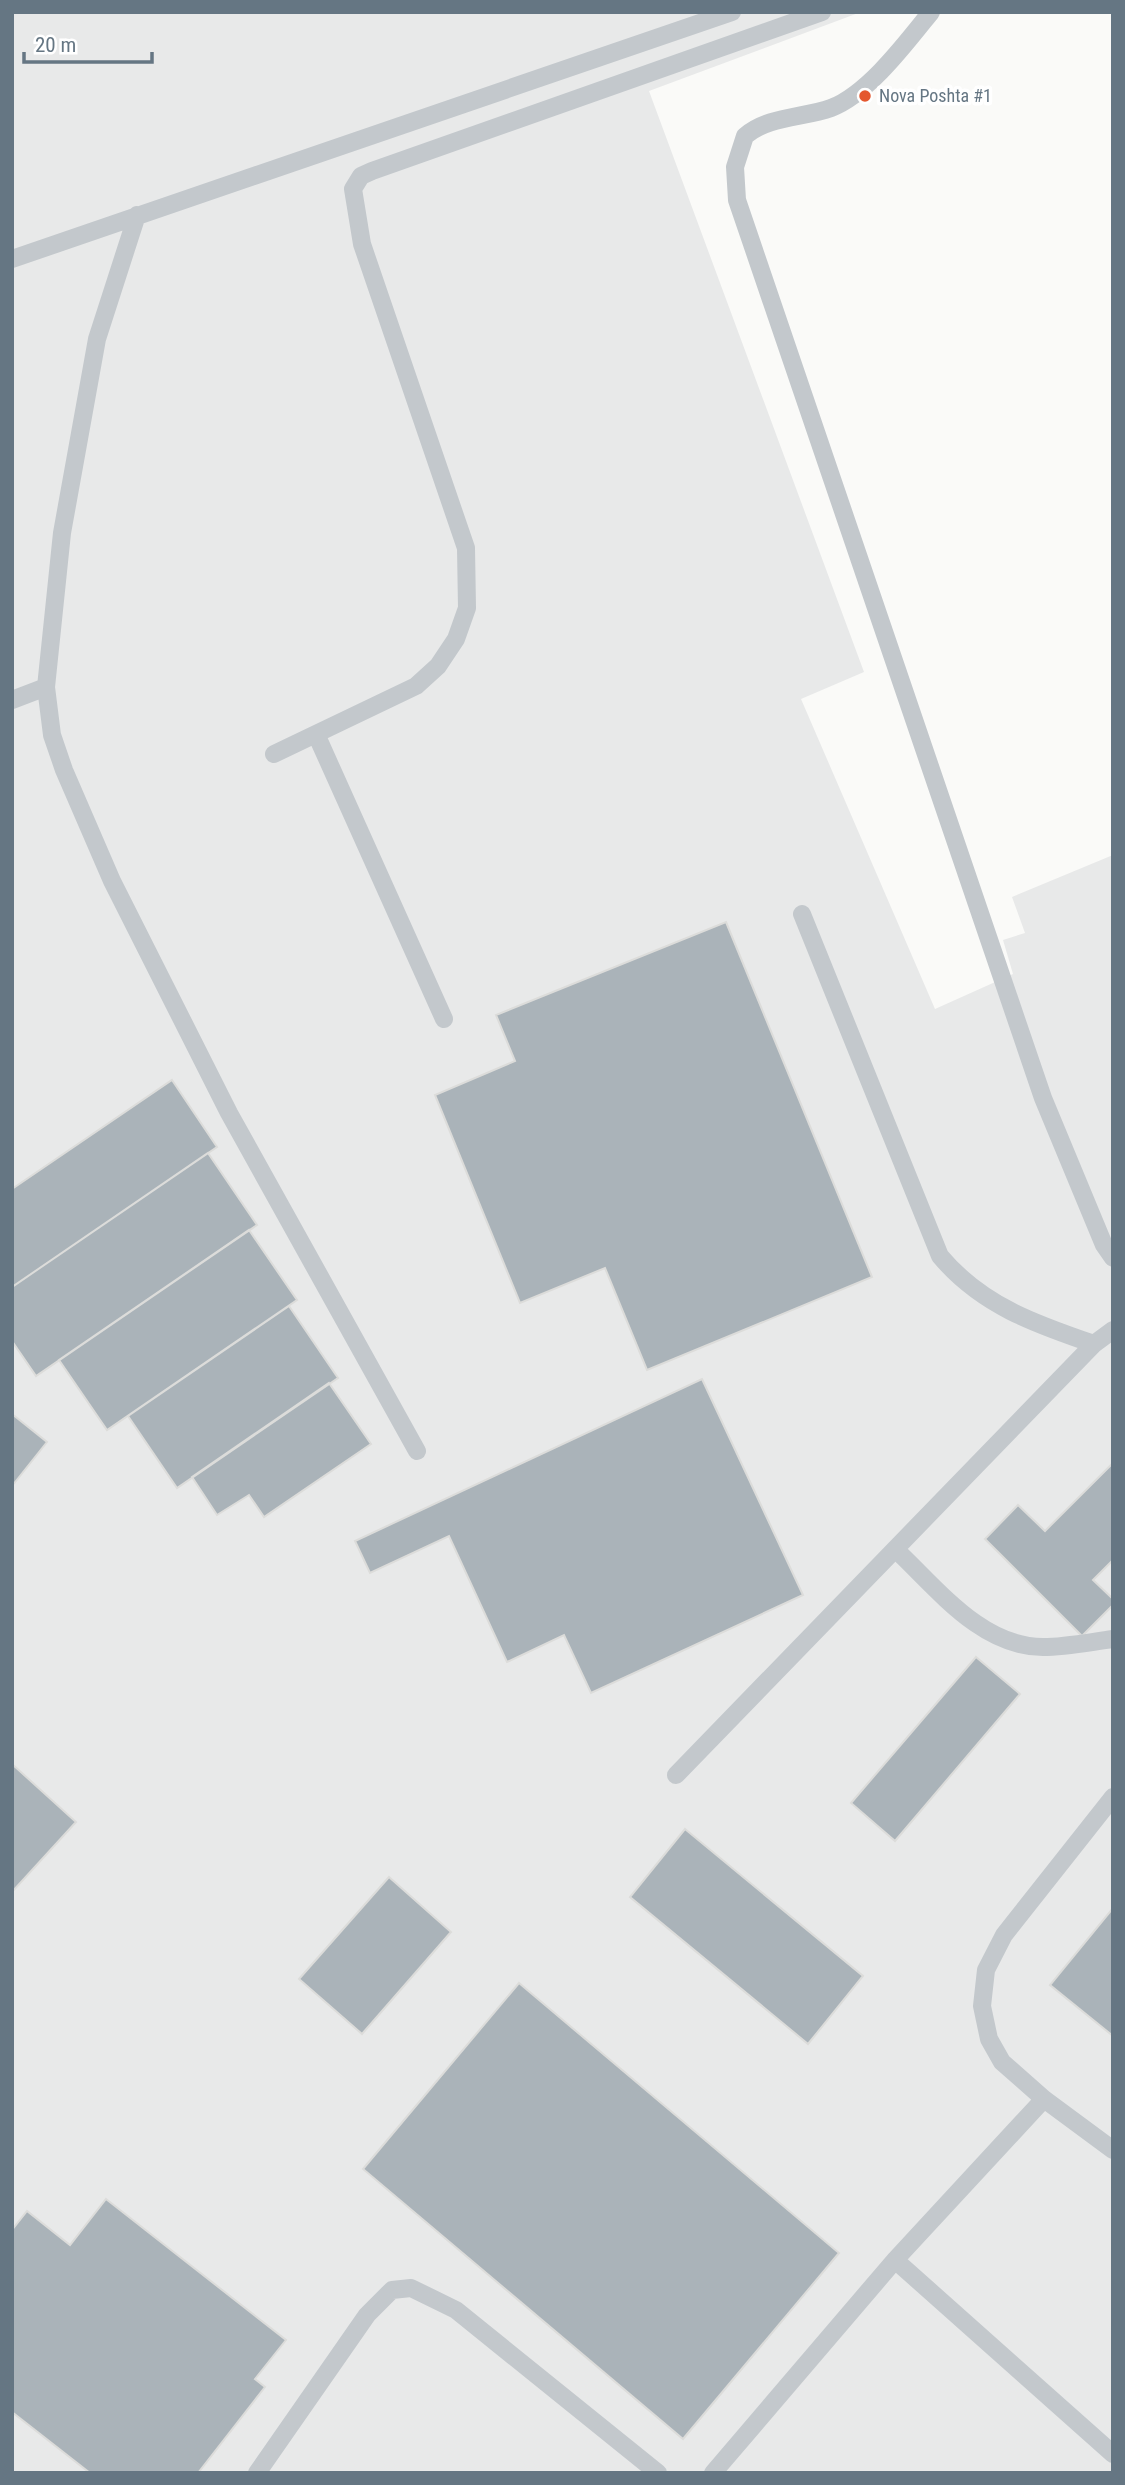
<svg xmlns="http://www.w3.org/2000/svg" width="1125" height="2485" font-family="'Roboto Condensed',sans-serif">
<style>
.built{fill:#e8e9e9}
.building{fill:#aab3b9;stroke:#dcdcda;stroke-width:2}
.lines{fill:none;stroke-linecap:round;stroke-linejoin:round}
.service{stroke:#c3c8cc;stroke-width:18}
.poi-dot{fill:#e4572e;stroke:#fff;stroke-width:2.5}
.labels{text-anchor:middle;stroke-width:7;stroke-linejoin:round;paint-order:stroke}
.poi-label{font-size:18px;fill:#657683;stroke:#fff;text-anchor:start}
</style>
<rect width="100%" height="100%" fill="#fafaf8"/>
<path class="built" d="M 12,12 L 861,12 L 649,91 L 864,672 L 801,699 L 935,1009 L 1013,974 L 1003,940 L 1025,933 L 1012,897 L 1113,855 L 1113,2473 L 12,2473 Z"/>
<path class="building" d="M 726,922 L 872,1277 L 647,1370 L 605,1268 L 520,1303 L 435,1095 L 515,1061 L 496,1015 Z
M 172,1080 L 217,1147 L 12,1287 L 12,1189 Z
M 208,1153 L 257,1225 L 36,1376 L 12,1341 L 12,1287 Z
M 249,1230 L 297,1300 L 107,1430 L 59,1360 Z
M 289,1306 L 338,1378 L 177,1488 L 128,1416 Z
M 702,1379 L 803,1595 L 591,1693 L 564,1635 L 507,1662 L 449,1536 L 370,1573 L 355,1541 Z
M 329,1383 L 371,1444 L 264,1517 L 249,1495 L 217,1515 L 192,1477 Z
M 12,1414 L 47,1442 L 12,1486 Z
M 1113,1463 L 1113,1560 L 1093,1580 L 1113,1599 L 1113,1605 L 1082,1636 L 985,1539 L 1018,1505 L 1045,1531 Z
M 976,1657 L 1020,1694 L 895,1841 L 851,1803 Z
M 12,1764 L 76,1822 L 12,1892 Z
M 685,1829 L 863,1976 L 808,2044 L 630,1897 Z
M 389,1877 L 451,1932 L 362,2034 L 299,1979 Z
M 1113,1908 L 1113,2036 L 1050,1985 Z
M 519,1983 L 839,2253 L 683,2439 L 363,2169 Z
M 106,2199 L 286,2340 L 255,2379 L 265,2387 L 198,2473 L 90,2473 L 12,2412 L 12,2230 L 27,2211 L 70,2245 Z"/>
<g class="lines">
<path class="service" d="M 931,12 C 906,43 868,94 831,108 C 803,118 768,116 745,136 L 735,167 L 737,200 L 1043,1098 L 1104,1245 L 1113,1258
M 137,215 L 97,339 L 62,533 L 46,687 L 52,735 L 64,770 L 112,881 L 229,1113 L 417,1451
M 12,259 L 732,12
M 12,700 L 46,687
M 316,734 L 444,1019
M 274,754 L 416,686 L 438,666 L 456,639 L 467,608 L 466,548 L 362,244 L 353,189 L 361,176 L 372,171 L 822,12
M 802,914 L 940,1256 C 981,1305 1035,1324 1094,1344
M 895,1549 C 937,1588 981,1647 1043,1647 C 1066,1647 1090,1642 1113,1639
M 676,1775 L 1094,1344 L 1113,1330
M 1044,2099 L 1113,2150
M 895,2260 L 1113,2454
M 257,2473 L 367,2315 L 392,2290 L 411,2288 L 456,2310 L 658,2473
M 713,2473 L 895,2260 L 1044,2099 L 1002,2062 L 989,2039 L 982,2006 L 986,1970 L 1004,1935 L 1113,1797"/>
</g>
<circle class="poi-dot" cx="865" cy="96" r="7"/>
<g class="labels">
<g class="poi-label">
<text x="879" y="102">Nova Poshta #1</text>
</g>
</g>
<rect width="1125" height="2485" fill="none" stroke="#657683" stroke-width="28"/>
<path d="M24 52v10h128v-10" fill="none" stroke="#657683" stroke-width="3.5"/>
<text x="35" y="52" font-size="21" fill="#657683" stroke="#ffffff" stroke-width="5" paint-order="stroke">20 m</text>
</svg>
